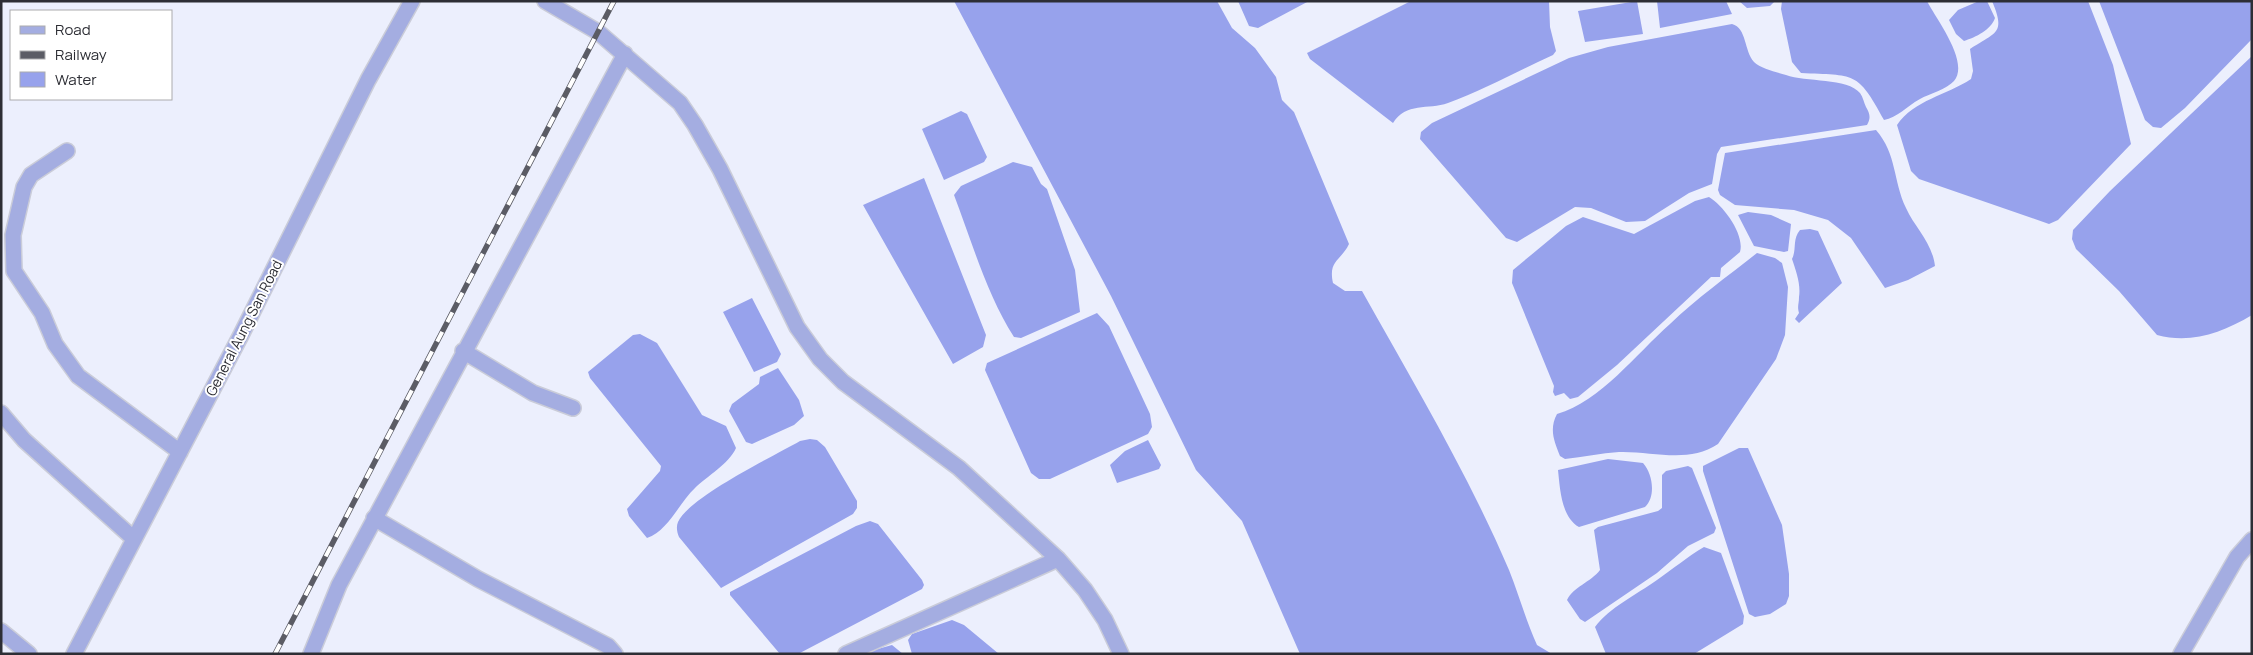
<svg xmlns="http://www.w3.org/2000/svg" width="2253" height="655" font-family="Manrope,sans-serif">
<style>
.water{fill:#97a2ec}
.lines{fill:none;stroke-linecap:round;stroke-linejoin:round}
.minor-casing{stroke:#caccd9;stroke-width:18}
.minor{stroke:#a4ade1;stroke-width:15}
.rail-casing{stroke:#5b5c65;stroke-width:5.5}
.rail{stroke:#fff;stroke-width:4;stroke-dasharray:11;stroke-linecap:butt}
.labels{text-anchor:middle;stroke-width:4;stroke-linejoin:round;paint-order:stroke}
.street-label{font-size:14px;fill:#2d2e35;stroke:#fff}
</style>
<rect width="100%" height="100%" fill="#eceffd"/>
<path class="water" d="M 954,1 L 1217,1 L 1232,28 L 1255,48 L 1276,77 L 1282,100 L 1294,112 L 1349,244 C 1341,261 1328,260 1333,283 L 1345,291 L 1362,291 C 1413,382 1468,474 1509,570 C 1519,595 1526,621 1537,645 L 1552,654 L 1300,654 L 1242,521 L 1196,470 L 1111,296 Z
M 1238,1 L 1309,1 L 1258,28 L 1249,26 Z
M 1411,1 L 1549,1 L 1550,27 L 1556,51 L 1553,55 C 1518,71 1483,90 1448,103 C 1428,110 1406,102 1393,123 L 1310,59 L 1307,53 Z
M 1637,1 L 1643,34 L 1585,42 L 1578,11 Z
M 1657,1 L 1726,1 L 1732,14 L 1660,28 Z
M 1739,1 L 1775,1 L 1770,6 L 1747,8 Z
M 1782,1 L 1927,1 C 1936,19 1970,62 1954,81 C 1947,89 1929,94 1920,99 C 1907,106 1897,118 1884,120 C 1857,70 1855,76 1801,73 L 1792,62 L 1781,9 Z
M 1979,1 L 1987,1 L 1995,18 C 1991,30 1976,37 1964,41 L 1956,34 L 1949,20 L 1958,10 Z
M 1992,1 L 2088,1 L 2113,65 L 2131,144 L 2058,220 L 2049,224 L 1919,179 L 1911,171 L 1897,125 C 1914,100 1947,95 1971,79 L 1973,71 L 1970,49 C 1996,32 2006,34 1992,1 Z
M 2099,1 L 2252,1 L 2252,39 L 2185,108 L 2161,128 L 2153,127 L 2145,120 Z
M 1732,24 C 1747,28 1744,51 1754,62 C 1761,69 1777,72 1786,75 C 1805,82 1848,78 1860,93 C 1863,97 1864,103 1866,107 C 1870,114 1871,118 1867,125 L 1721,147 L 1717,154 L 1712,184 L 1689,193 L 1645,221 L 1626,222 L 1591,208 L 1575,207 L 1517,242 L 1506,238 L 1420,139 L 1421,132 L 1432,123 L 1569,58 L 1608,47 Z
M 2252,56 L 2252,315 C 2222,333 2191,344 2157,335 L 2119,291 L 2076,249 L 2072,239 L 2073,230 L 2110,191 Z
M 961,111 L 967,114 L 987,157 L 984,162 L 944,180 L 922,129 Z
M 1876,130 C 1897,154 1893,181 1906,208 C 1915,228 1932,242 1935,266 L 1908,280 L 1885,288 L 1851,238 L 1828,220 L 1794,210 L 1735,205 L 1720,195 L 1718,190 L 1725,153 Z
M 1013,162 L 1032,167 L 1041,184 L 1047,189 L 1075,270 L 1080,312 L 1021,338 L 1014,337 C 987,295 972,242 954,195 L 961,186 Z
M 924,178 L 986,335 L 983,347 L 953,364 L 863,205 Z
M 1709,197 C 1724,206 1745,235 1740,252 L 1721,268 L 1720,277 L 1711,277 L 1617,365 L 1578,397 L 1570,399 L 1564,393 L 1555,396 L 1553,392 L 1554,386 L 1512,283 L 1513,270 L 1566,226 L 1583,217 L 1634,234 L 1695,201 Z
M 1748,212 L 1771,215 L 1791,224 L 1788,251 L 1784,252 L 1754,246 L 1738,215 Z
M 1810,229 L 1818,231 L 1842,283 L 1799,323 L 1795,319 L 1799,313 C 1797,306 1799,304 1799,297 C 1801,284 1796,271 1792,259 C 1797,249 1792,240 1800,230 Z
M 1757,253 L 1775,258 L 1782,263 L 1788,287 L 1785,335 L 1776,359 L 1718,444 C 1688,464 1653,451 1619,452 C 1601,453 1583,457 1565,459 L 1560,456 C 1554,441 1549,429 1557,414 C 1601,401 1636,354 1670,324 C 1697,298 1728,276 1757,253 Z
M 752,298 L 781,354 L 777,362 L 754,372 L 723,312 Z
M 1097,313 L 1109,326 L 1150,414 L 1152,427 L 1148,434 L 1050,479 L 1039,479 L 1031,473 L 985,370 L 987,363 Z
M 640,334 L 657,343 L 702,415 L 726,426 L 736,448 C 729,464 707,476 695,488 C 679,503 668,531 647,538 L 629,516 L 627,509 L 660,471 L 661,466 L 590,378 L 588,372 L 633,335 Z
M 778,368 L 799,400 L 804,416 L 794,425 L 752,444 L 746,442 L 729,411 L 732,404 L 759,384 L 760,377 Z
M 810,439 L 817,440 L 825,447 L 857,501 L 857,508 L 853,514 L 721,588 L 679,537 C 677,532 676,527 678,522 C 689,497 774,456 800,441 Z
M 1148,440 L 1161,465 L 1159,469 L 1117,483 L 1110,465 L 1125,451 Z
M 1739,448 L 1748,448 L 1782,525 L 1789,574 L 1789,596 L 1786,604 L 1770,614 L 1755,617 L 1749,614 L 1703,471 L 1703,466 Z
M 1608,459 L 1643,463 C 1653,474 1656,497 1645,507 L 1579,527 C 1561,517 1560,488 1558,470 Z
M 1688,466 L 1692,468 L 1716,528 L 1714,533 L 1688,546 L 1657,573 L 1585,622 L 1580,619 L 1567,600 C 1573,587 1591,582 1600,570 L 1594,530 L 1598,527 L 1658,511 L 1662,508 L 1662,475 L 1666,471 Z
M 870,521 L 878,524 L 922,580 L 924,585 L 922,589 L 798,654 L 780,654 L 730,595 L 730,592 L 856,526 Z
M 1704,547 L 1721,553 L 1744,616 L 1743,624 L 1694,654 L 1606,654 L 1595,627 C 1610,607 1636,595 1657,580 C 1673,569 1687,557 1704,547 Z
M 952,620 L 964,625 L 999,654 L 912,654 L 908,640 L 912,634 Z
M 892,645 L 903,654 L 860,654 Z"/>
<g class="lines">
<g class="minor-casing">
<path id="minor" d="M 545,1 L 598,32 L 680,103 L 695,125 L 720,169 L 797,327 L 820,359 L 843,382 L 959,468 L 1058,559 L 1085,590 L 1105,620 L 1121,654
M 67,151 L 31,175 L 24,187 L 13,235 L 14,271 L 42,313 L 55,344 L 78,376 L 180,452
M 463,351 L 533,393 L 573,408
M 1,413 L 24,440 L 134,539
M 374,518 L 478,579 L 608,646 L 615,654
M 1,631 L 29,654
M 74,654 L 241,335 L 368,80 L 412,1
M 311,654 L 339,585 L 625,54
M 846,654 L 1058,559
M 2181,654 L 2237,557 L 2252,540"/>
</g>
<use href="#minor" class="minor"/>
<g class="rail-casing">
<path id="rail" d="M 275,654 L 614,1"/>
</g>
<use href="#rail" class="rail"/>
</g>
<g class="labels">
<g class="street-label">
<text transform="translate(244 328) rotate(-63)" y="5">General Aung San Road</text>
</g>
</g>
<rect width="2253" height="655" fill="none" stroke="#2d2e35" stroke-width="5"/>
<rect x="10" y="10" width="162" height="90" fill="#ffffff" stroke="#ababae"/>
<rect x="20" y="26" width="25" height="8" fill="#a4ade1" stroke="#ababae"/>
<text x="55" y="35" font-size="15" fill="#2d2e35">Road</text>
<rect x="20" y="51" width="25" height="8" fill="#5b5c65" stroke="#ababae"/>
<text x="55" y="60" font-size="15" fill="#2d2e35">Railway</text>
<rect x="20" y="72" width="25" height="15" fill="#97a2ec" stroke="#ababae"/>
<text x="55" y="85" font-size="15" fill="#2d2e35">Water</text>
</svg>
